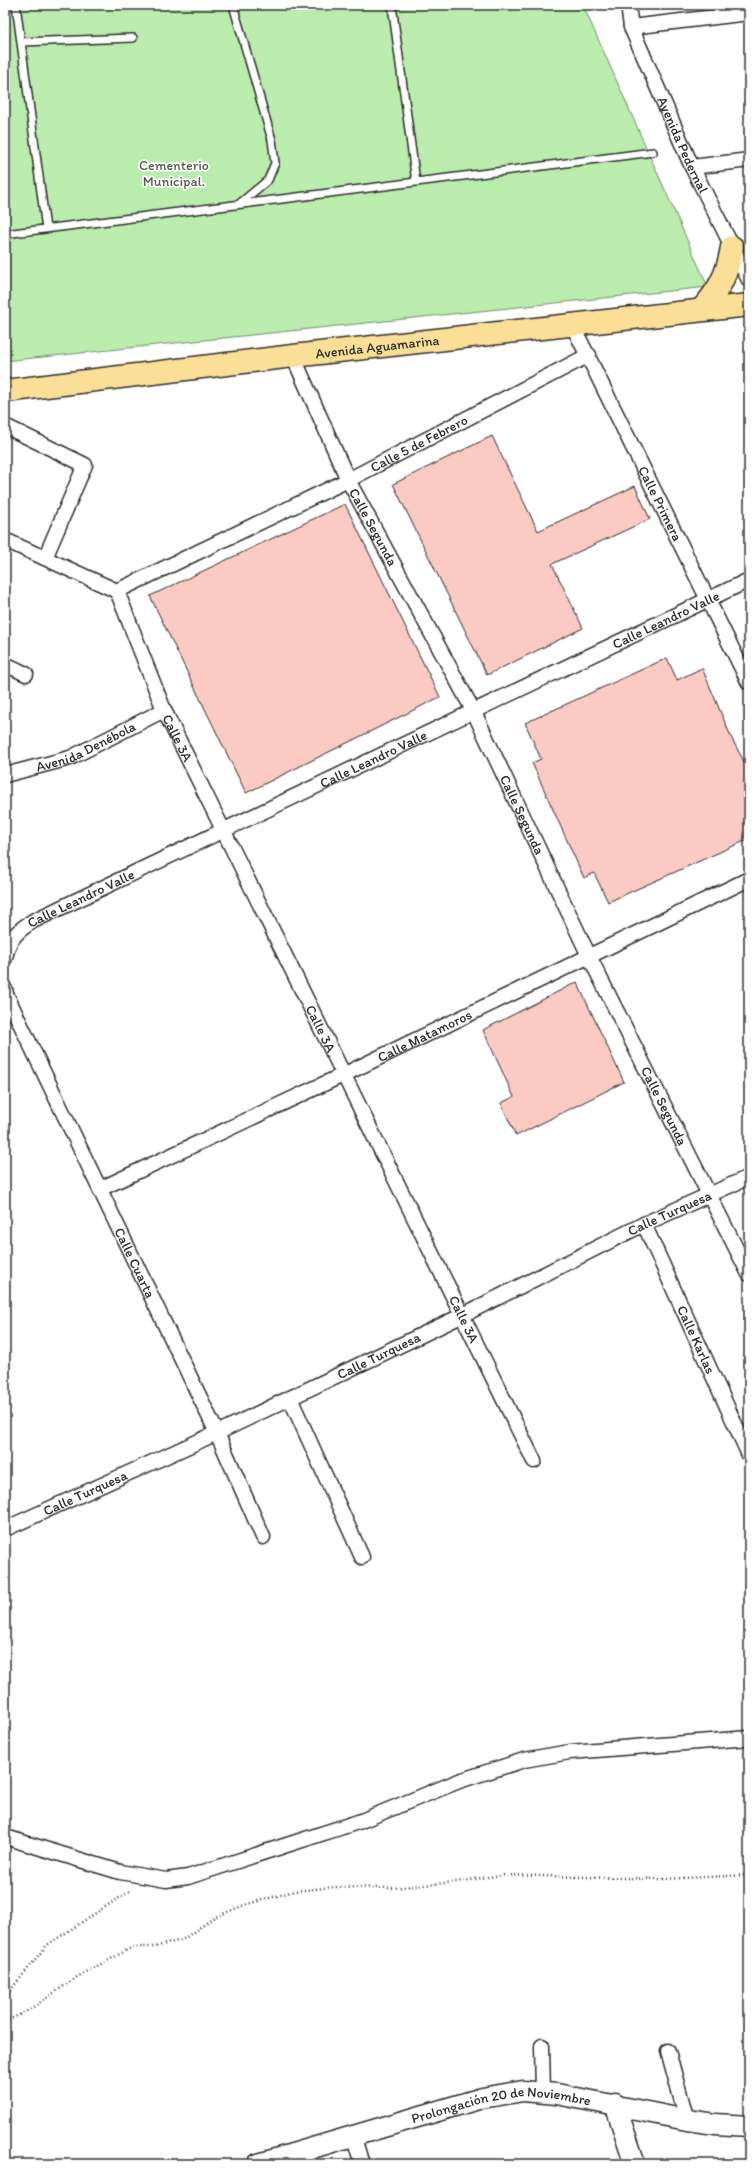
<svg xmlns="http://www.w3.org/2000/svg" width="754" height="2169" font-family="Itim,sans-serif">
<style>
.green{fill:#b9ecad;stroke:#728c6c}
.building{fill:#facac3;stroke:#2b2b2b}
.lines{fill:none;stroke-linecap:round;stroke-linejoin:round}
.lane-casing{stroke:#2b2b2b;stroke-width:10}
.street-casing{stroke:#2b2b2b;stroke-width:17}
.secondary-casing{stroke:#2b2b2b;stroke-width:23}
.primary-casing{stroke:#2b2b2b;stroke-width:25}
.path{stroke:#2b2b2b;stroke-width:2.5;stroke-dasharray:1 3;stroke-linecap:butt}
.lane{stroke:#fff;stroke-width:7}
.street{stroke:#fff;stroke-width:14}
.secondary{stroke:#fff;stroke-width:20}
.primary{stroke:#fbdf96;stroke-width:22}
.labels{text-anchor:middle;stroke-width:3.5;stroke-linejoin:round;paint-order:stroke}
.street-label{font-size:14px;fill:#2b2b2b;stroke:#fff}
.park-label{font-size:14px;fill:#4e5b4c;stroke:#fff}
</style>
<rect width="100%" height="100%" fill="#fff"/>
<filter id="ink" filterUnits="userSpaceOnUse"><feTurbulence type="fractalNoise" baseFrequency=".025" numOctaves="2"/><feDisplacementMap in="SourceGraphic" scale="8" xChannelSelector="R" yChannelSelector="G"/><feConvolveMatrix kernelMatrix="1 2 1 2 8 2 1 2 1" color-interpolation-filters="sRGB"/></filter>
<g filter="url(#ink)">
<path class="green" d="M 5,5 L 583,5 L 708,287 L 5,361 Z"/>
<path class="building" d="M 492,436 L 538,531 L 635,486 L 650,519 L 552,564 L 583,628 L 487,675 L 393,484 Z
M 345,504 L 440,697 L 246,793 L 150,596 Z
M 667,658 L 677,680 L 702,668 L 732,739 L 749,771 L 749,839 L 608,902 L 594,873 L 584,878 L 532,763 L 541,759 L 525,723 Z
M 577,982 L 624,1082 L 516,1136 L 501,1103 L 514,1097 L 483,1030 Z"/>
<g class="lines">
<g class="lane-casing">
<path id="lane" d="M 16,5 L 46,229
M 233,5 L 272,140 L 275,163 L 268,180 L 239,204
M 392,5 L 416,182
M 21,42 L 133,38
M 5,234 L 653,152"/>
</g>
<g class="street-casing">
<g id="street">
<path id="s1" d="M 628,5 L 631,27 L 692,167 L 749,280"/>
<path d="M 631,27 L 749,13"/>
<path d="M 692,167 L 749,160"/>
<path id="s2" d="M 572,324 L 749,683"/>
<path id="s3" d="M 293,356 L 348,480 L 474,712 L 589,956 L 749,1274"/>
<path d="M 5,426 L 85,465 L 45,558"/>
<path d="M 5,540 L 117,591"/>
<path id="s4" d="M 117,591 L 164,710 L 534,1461"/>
<path id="s5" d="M 117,591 L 348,480 L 589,355"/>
<path d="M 5,664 L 26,674"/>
<path id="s6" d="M 5,775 L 70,758 L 164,710"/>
<path id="s7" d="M 5,958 C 9,938 17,931 33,921 L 749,580"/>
<path id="s8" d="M 5,989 L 6,994 L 217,1433 L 263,1537"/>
<path id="s9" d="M 100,1189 L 345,1074 L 749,879"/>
<path id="s10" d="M 644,1224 L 749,1455"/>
<path d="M 290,1398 L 362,1557"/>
<path id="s11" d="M 5,1529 L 217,1433 L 461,1316 L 644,1224 L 749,1177"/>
<path d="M 5,1837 L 120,1872 L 166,1880 L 188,1877 L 361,1821 L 459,1781 L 524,1760 L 570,1752 L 749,1738"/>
<path d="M 542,2046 L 543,2093"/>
<path d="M 668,2051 L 687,2120"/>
<path d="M 353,2135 L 362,2164"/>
</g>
</g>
<g class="secondary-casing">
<g id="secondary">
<path d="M 615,2104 L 635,2164"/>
<path id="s12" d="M 258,2164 L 482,2098 L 523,2091 L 557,2094 L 687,2120 L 716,2124 L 749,2126"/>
</g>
</g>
<g class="primary-casing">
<g id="primary">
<path d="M 701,310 C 719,291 728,273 732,247"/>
<path id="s13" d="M 5,391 L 293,356 L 749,305"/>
</g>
</g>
<path class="path" d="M 5,1997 L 47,1945 L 131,1890
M 5,2022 L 29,2010 L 77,1977 L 133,1947 L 154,1947 L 182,1940 L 215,1917 L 247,1904 L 295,1891 L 334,1887 L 393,1888 L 456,1882 L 502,1875 L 662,1879 L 749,1875"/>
<use href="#lane" class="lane"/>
<use href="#street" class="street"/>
<use href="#secondary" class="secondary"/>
<use href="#primary" class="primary"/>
</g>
</g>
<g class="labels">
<g class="street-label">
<text dy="5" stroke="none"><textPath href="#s1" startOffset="151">Avenida Pedernal</textPath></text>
<text dy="5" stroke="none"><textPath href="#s13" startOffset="375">Avenida Aguamarina</textPath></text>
<text dy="5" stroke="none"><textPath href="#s5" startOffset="336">Calle 5 de Febrero</textPath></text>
<text dy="5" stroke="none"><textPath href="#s2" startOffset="200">Calle Primera</textPath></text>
<text dy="5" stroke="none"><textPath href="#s3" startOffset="189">Calle Segunda</textPath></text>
<text dy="5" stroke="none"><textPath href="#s7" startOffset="749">Calle Leandro Valle</textPath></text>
<text dy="5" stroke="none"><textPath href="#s4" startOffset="159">Calle 3A</textPath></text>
<text dy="5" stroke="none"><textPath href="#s6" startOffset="86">Avenida Denébola</textPath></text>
<text dy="5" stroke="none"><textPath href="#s7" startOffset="425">Calle Leandro Valle</textPath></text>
<text dy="5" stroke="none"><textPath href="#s3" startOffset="513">Calle Segunda</textPath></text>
<text dy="5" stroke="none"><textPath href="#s7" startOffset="101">Calle Leandro Valle</textPath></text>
<text dy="5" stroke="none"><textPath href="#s4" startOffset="483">Calle 3A</textPath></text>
<text dy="5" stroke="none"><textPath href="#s9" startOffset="359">Calle Matamoros</textPath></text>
<text dy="5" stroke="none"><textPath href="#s3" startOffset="837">Calle Segunda</textPath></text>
<text dy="5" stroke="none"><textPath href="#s11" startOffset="736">Calle Turquesa</textPath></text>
<text dy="5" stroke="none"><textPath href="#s8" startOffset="303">Calle Cuarta</textPath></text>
<text dy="5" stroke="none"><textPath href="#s4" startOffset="807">Calle 3A</textPath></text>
<text dy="5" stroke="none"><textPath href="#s10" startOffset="127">Calle Karlas</textPath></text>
<text dy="5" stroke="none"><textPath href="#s11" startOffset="412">Calle Turquesa</textPath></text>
<text dy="5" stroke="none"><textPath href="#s11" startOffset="88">Calle Turquesa</textPath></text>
<text dy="5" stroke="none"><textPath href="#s12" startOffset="252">Prolongación 20 de Noviembre</textPath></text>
</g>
<g class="park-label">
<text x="174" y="170">Cementerio<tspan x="174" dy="16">Municipal.</tspan></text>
</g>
</g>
<rect width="754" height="2169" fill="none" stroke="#fff" stroke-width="20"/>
<rect x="10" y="10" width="734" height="2149" fill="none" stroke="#2b2b2b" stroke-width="1.5" filter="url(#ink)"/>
</svg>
